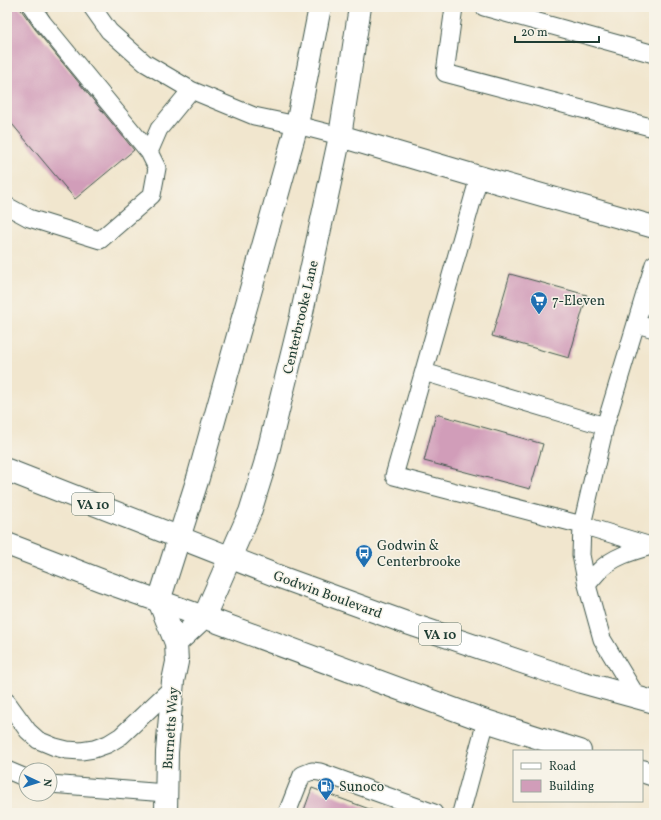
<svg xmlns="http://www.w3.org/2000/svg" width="661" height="820" font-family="Vollkorn,serif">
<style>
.building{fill:#d19db9}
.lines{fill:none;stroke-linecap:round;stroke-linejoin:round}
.lane-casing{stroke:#3e564b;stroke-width:19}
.street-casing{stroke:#3e564b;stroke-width:24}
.highway-casing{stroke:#3e564b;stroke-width:24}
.lane{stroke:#fff;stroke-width:17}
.street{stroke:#fff;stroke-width:22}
.highway{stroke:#fff;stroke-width:22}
.labels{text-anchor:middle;stroke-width:3;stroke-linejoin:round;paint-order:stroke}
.shield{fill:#f7f3e8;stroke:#60746a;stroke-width:1}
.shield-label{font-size:13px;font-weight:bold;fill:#1f3d34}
.poi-label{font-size:14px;fill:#1f3d34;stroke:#f7f3e8;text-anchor:start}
.street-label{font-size:14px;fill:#1f3d34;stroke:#f7f3e8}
</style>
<rect width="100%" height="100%" fill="#f7f3e8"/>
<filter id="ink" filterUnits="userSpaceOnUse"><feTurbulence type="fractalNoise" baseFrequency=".025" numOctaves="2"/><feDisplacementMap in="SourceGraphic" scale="8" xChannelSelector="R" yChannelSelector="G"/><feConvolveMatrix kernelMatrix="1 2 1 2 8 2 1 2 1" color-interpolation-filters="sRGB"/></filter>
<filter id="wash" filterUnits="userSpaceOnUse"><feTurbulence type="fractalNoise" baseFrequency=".012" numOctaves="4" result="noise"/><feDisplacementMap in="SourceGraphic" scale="16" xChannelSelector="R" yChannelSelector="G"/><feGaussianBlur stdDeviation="0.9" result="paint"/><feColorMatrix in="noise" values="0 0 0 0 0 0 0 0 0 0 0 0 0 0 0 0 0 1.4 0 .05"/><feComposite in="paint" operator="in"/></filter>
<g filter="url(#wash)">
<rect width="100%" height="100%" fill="#f1e6ce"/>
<g id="blocks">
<path class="building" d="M 7,7 L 19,7 L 35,29 L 134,150 L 75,199 L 7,118 Z
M 510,274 L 587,295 L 569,358 L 492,336 Z
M 436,414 L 543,444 L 530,489 L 424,461 Z
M 312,788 L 372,810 L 371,813 L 303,813 Z"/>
</g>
</g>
<g filter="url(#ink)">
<use href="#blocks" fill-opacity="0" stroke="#3e564b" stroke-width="1"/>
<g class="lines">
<g class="lane-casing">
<path id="lane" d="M 92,7 L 109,31 L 145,63 L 191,90 L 254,116 L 297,125 L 340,136
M 454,7 L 445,73 L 654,128
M 484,7 L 654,54
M 149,152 L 159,129 L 191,90
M 479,177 L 394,476 L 582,525 L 654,547
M 7,206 L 29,218 L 100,240 L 152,195 L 157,168 L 149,152 L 43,23 L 32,7
M 637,324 L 654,329
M 424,372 L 605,426
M 587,585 C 591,580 595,575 599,571 C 612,557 633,551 651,546
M 637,697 L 602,639 L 587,585 L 581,555 L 582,525 L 605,426 L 654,264
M 7,702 L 28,731 L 38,740 L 55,747 L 67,750 L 81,751 L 94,749 L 108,744 L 121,736 L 173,687
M 7,770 L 26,778
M 50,784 L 166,793
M 287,813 L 302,775 L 312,771 L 320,772 L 434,813
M 461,813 L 486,721"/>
</g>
<g class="street-casing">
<path id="street" d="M 340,136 L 479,177 L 654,227
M 176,643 L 204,617 L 250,512 L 265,464 L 301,317 L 340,136 L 360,7
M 166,813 L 167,752 L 173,681 L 177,662 L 176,643 L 159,601 L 198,478 L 297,125 L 320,7"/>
</g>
<g class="highway-casing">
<path id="highway" d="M 7,470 L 280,577 L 404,622 L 581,682 L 654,702
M 7,544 L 103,581 L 204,617 L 486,721 L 580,751
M 642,771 L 654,775"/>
</g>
<use href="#lane" class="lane"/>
<use href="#street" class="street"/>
<use href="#highway" class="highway"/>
</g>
</g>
<defs>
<g id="supermarket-pin" transform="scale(0.9)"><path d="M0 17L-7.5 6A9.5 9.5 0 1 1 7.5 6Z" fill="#1f6fb2" stroke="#f7f3e8"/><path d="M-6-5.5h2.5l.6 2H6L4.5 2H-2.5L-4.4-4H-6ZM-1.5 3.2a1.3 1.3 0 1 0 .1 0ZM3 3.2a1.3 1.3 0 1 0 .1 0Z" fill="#fff"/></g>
<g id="bus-pin" transform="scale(0.9)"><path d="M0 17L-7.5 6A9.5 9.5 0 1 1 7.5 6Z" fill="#1f6fb2" stroke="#f7f3e8"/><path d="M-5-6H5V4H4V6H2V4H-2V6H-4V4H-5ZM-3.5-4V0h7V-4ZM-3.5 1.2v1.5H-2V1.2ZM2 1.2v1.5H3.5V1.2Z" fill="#fff"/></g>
<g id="fuel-pin" transform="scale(0.9)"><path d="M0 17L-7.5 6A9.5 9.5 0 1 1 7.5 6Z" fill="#1f6fb2" stroke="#f7f3e8"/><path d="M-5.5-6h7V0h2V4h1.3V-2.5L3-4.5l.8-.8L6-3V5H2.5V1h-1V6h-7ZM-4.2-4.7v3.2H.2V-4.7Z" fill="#fff"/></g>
</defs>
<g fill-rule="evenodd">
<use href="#supermarket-pin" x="539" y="300"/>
<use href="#bus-pin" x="364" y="553"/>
<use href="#fuel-pin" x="326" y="786"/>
</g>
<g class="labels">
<g class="shield">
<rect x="72" y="493" width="42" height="22" rx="3"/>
<rect x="419" y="623" width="42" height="22" rx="3"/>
</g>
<g class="shield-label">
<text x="93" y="509">VA 10</text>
<text x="440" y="639">VA 10</text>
</g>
<g class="poi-label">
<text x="552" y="305">7-Eleven</text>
<text x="377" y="550">Godwin &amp;<tspan x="377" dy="16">Centerbrooke</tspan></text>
<text x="339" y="791">Sunoco</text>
</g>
<g class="street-label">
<text transform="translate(300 317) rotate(-77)" y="5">Centerbrooke Lane</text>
<text transform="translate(328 594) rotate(20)" y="5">Godwin Boulevard</text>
<text transform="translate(170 728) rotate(-86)" y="5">Burnetts Way</text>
</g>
</g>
<rect width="661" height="820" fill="none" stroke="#f7f3e8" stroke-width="24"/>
<rect x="513" y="750" width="130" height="52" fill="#f7f3e8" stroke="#a1aaa0"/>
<rect x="521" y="763" width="20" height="6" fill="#ffffff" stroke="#a1aaa0"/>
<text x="549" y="770" font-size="12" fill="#1f3d34">Road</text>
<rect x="521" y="780" width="20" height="12" fill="#d19db9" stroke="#a1aaa0"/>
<text x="549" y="790" font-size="12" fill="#1f3d34">Building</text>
<g transform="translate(38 782) rotate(94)"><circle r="19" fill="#f7f3e8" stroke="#a1aaa0"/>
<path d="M0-3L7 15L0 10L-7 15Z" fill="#1f6fb2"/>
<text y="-6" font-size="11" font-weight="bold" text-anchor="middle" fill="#1f3d34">N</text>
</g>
<path d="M515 36v6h84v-6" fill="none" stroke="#1f3d34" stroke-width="2"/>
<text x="521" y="36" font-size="12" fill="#1f3d34" stroke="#f7f3e8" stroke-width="3" paint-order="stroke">20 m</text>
</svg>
